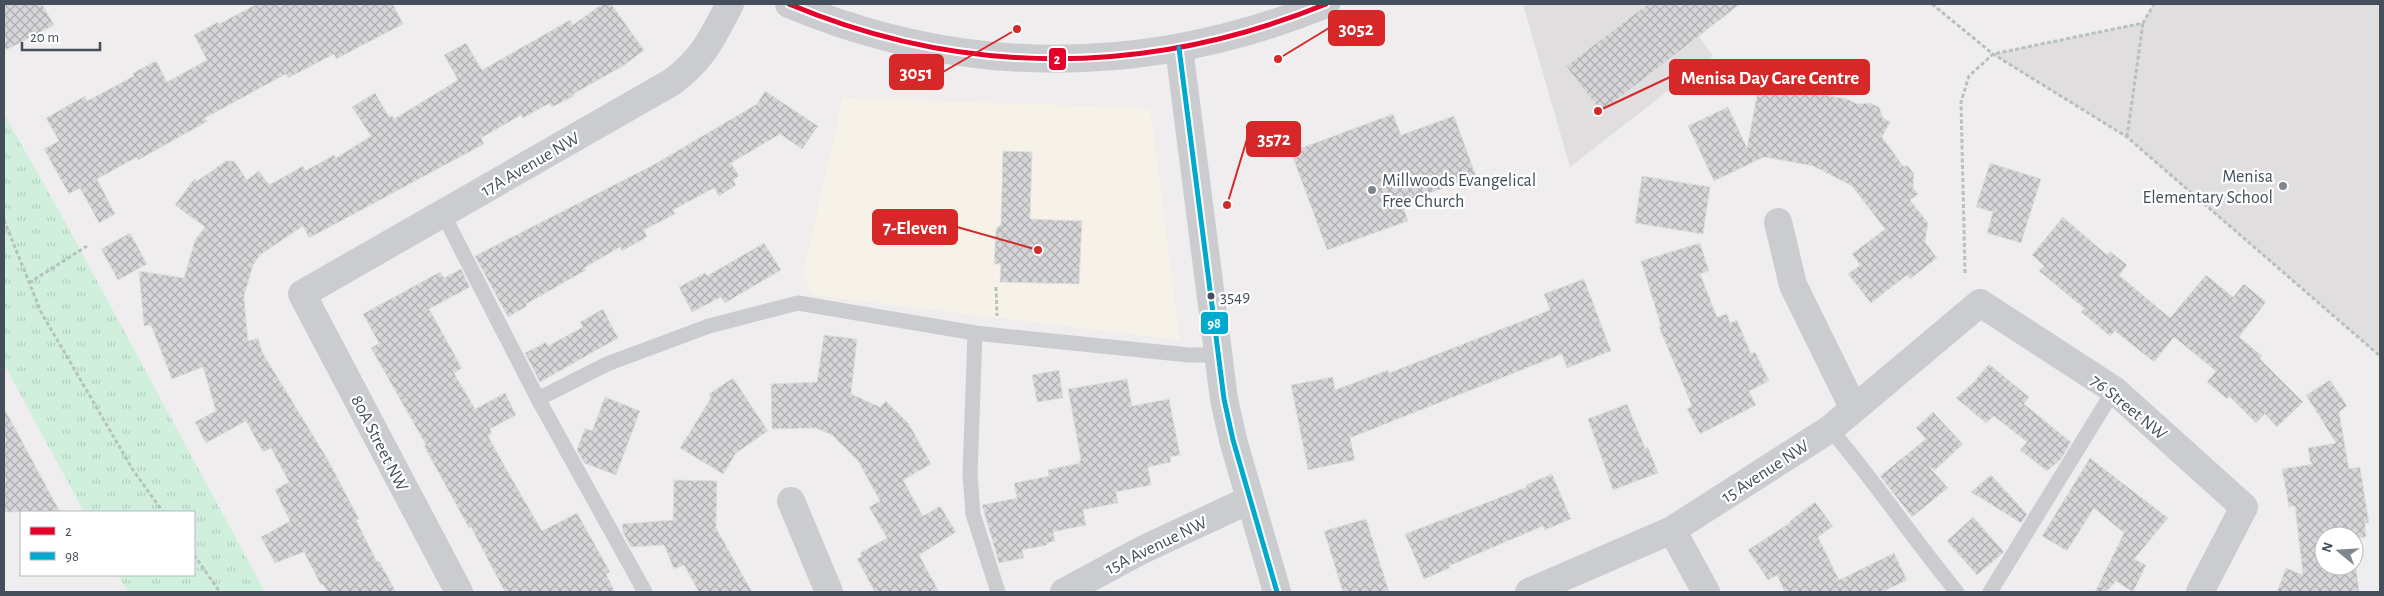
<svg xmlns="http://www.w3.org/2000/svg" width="2384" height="596" font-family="'Alegreya Sans',sans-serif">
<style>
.commercial{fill:#f6f2e8}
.education{fill:#e0dedf}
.grass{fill:url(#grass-tufts)}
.building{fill:url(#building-cross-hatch);stroke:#e0dfe0}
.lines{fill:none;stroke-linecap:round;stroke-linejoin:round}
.path{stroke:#b6c2c0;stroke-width:3;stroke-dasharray:4 2.5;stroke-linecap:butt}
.service{stroke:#cacccf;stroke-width:15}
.minor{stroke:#cacccf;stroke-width:28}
.tertiary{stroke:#cacccf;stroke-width:28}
.bus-1-casing{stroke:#fff;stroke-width:9}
.bus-2-casing{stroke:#fff;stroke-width:9}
.bus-1{stroke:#e4002b;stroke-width:5}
.bus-2{stroke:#00a9ce;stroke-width:5}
.poi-dot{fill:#80868e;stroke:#fff;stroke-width:2}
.bus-dot{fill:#444f5b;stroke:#fff;stroke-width:2}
.labels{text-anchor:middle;stroke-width:4.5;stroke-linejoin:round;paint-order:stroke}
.bus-label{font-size:17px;fill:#444f5b;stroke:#fff;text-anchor:start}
.street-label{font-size:18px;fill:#444f5b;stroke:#fff}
.poi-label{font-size:18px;fill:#444f5b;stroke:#fff;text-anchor:end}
.leader{fill:none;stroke:#d62828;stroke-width:2}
.callout-dot{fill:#d62828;stroke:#fff;stroke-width:2}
.callout{fill:#d62828;stroke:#d62828;stroke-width:2}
.callout-label{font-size:19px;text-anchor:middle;font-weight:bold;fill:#fff}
.line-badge{stroke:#fff;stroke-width:2}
.badge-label{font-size:14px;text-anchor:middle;font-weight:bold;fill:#fff}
</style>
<defs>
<pattern id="grass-tufts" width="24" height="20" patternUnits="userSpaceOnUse" patternTransform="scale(1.25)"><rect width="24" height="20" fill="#d0efdd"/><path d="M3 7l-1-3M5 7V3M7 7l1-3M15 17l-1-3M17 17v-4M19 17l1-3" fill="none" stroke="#b4cfc0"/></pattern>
<pattern id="building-cross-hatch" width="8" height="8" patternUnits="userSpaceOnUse" patternTransform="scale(1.25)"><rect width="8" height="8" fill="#d6d5d7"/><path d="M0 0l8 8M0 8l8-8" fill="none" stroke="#afafb1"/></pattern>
</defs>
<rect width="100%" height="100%" fill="#efeded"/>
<path class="commercial" d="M 843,98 L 1150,108 L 1180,340 L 812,295 L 803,273 Z"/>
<path class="education" d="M 1523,4 L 1675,4 L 1713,56 L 1570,167 Z
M 2154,4 L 2380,4 L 2380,356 L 2127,137 L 1993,54 L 2142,23 Z"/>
<path class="grass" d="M 4,114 L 64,220 L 265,592 L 128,592 L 118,575 L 194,575 L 194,512 L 84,512 L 4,364 Z"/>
<path class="building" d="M 4,4 L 42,4 L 54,25 L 4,51 Z
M 257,4 L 393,4 L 403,24 L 336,59 L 334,54 L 288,78 L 286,74 L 203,119 L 208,121 L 138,160 L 137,157 L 97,179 L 115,214 L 99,223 L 80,188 L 69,194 L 44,149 L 59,141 L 46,118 L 85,96 L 87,101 L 134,76 L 133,73 L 156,61 L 167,82 L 207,60 L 194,35 L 218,22 L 219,24 Z
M 602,4 L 611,4 L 644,50 L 623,66 L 573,94 L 574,96 L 552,107 L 550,103 L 523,118 L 521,115 L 481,138 L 484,144 L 309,238 L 303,226 L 260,255 L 253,265 L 244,296 L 248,341 L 258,338 L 262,352 L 328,460 L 359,519 L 356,520 L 377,562 L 379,561 L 396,592 L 327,592 L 323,584 L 321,585 L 304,552 L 275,563 L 261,537 L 290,521 L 275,490 L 289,482 L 271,448 L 263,452 L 246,421 L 206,443 L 195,422 L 216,411 L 203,367 L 172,379 L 151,325 L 144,326 L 139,271 L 184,278 L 195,240 L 205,227 L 175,205 L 194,179 L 197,181 L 226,161 L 234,161 L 247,180 L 259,171 L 269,185 L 303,166 L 305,171 L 334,155 L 336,158 L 371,136 L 352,107 L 375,93 L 389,117 L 392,115 L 394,119 L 458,80 L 444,55 L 466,43 L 482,70 L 570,20 L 573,25 Z
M 1648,4 L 1740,4 L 1601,112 L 1566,66 Z
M 1762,69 L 1790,74 L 1787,88 L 1847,99 L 1857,104 L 1870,103 L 1879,107 L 1883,118 L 1890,122 L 1882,137 L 1903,166 L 1908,166 L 1914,174 L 1913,188 L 1918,194 L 1910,200 L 1928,223 L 1925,242 L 1937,258 L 1910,279 L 1907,275 L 1871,303 L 1848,274 L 1860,265 L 1852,254 L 1885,229 L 1852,186 L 1813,166 L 1764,157 L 1714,181 L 1688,126 L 1728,107 L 1747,148 Z
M 765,91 L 818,126 L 802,149 L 780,134 L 731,163 L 739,176 L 733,180 L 736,185 L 719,196 L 714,188 L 673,210 L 675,214 L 644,230 L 647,237 L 622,251 L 620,247 L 584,268 L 586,270 L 526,304 L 527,306 L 508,317 L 475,256 L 655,164 L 757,104 Z
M 1393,114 L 1401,135 L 1454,116 L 1476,176 L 1402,203 L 1408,221 L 1327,250 L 1291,152 Z
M 1003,151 L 1032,152 L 1030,219 L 1082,221 L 1079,284 L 1000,282 L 1001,264 L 994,264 L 996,229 L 1001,224 Z
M 1990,163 L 2041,179 L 2021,243 L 1987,233 L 1993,212 L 1976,207 Z
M 1642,176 L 1710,187 L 1703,234 L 1635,223 Z
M 2063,217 L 2107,255 L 2110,251 L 2127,265 L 2119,275 L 2170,318 L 2206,275 L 2233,297 L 2244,284 L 2266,302 L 2239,337 L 2262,356 L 2260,359 L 2303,402 L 2277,427 L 2265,414 L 2256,423 L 2229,396 L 2227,399 L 2207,382 L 2216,371 L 2174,337 L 2154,362 L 2115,331 L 2110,336 L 2081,312 L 2084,308 L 2039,271 L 2044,266 L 2032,255 Z
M 130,233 L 147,264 L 118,280 L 101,249 Z
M 764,243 L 781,270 L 725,303 L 721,297 L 692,312 L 679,287 L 705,273 L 707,276 Z
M 1700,243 L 1709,271 L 1700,274 L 1717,317 L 1727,314 L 1730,323 L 1737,320 L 1751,354 L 1755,352 L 1769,381 L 1749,391 L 1756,405 L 1700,434 L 1687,409 L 1692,406 L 1659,327 L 1661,326 L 1641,261 Z
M 461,269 L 470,287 L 429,309 L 462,368 L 454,373 L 475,409 L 505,393 L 516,415 L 490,429 L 492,433 L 488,436 L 505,467 L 542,531 L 577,513 L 610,572 L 606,574 L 615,592 L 505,592 L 471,527 L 469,528 L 424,446 L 426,445 L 371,348 L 379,343 L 363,314 L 440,272 L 444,278 Z
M 1584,279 L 1611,351 L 1567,368 L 1562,354 L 1350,438 L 1355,460 L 1308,470 L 1291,385 L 1333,377 L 1335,390 L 1388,370 L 1389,373 L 1550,310 L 1544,294 Z
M 603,309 L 618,338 L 540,382 L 525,353 L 546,342 L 548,346 L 583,327 L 580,322 Z
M 824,335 L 857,339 L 851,394 L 880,407 L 886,401 L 909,424 L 931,464 L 903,480 L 923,516 L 940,506 L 956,532 L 919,555 L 939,592 L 875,592 L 857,559 L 862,556 L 860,553 L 887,538 L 869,507 L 880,501 L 858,461 L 832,435 L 816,428 L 772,429 L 771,384 L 817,382 Z
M 1989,364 L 2029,397 L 2024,404 L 2071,442 L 2061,459 L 2047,471 L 2020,450 L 2027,442 L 1994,416 L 1986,423 L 1956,398 L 1974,382 Z
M 1059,370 L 1063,398 L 1037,402 L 1032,375 Z
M 733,378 L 768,431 L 736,453 L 723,474 L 680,448 L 711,398 L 709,394 Z
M 1127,379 L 1132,406 L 1169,399 L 1180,455 L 1170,457 L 1171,462 L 1148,467 L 1151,485 L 1116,492 L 1118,503 L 1083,510 L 1086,525 L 1053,532 L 1055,541 L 1047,543 L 1047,545 L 1022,550 L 1024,558 L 999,563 L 982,505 L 1017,498 L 1014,483 L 1049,476 L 1048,470 L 1080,463 L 1079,461 L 1081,460 L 1068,389 Z
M 2330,380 L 2347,406 L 2339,412 L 2349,469 L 2360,467 L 2369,523 L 2365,523 L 2366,537 L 2354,538 L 2354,536 L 2324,536 L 2324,566 L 2354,566 L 2354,549 L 2359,592 L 2277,592 L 2286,568 L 2303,575 L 2295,506 L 2289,507 L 2282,469 L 2313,464 L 2310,461 L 2308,448 L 2336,443 L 2306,395 Z
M 605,397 L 640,411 L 616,475 L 584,463 L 577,450 L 585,428 L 592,431 Z
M 1627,404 L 1645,448 L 1648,447 L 1658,473 L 1613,490 L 1588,419 Z
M 4,408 L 60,512 L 4,512 Z
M 1933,412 L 1963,444 L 1935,470 L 1929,467 L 1948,488 L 1912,517 L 1880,476 L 1926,439 L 1916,428 Z
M 2090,458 L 2168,518 L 2134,559 L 2146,565 L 2133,592 L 2116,581 L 2106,592 L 2095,592 L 2124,533 L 2094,508 L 2067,551 L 2042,536 Z
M 1552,474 L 1571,519 L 1545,530 L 1543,526 L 1449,566 L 1450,568 L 1424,579 L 1405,534 L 1527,487 L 1526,485 Z
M 1991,475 L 2027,514 L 2021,523 L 1971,492 Z
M 674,480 L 717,481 L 716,528 L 752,592 L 699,592 L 684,565 L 674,569 L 664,545 L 631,547 L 623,532 L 622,524 L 673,520 Z
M 1815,502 L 1833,526 L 1818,537 L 1839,580 L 1894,553 L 1907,580 L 1882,592 L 1785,592 L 1777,575 L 1768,580 L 1748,550 L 1791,522 L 1790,521 Z
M 1973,517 L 2004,552 L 1977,575 L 1947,541 Z
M 1366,519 L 1389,592 L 1343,592 L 1324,531 Z"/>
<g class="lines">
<path class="path" d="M 1932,4 L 1993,54 L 2127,137 L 2380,356
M 2127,137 L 2143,23
M 4,220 L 41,312 L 133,470 L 163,512
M 1965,273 L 1961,102 L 1969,76 L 1993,54 L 2143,23 L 2154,4
M 29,283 L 87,246
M 996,287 L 997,316
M 194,555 L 220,592"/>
<path class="service" d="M 443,214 L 538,399 L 645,592
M 975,333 L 1189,355 L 1217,355
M 538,399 L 607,364 L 709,326 L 798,303 L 975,333 L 970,474 L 973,514 L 998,592
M 1830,429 C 1875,481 1913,539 1957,592
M 1990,592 L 2114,390"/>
<path class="minor" d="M 1778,222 L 1793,285 L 1853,407
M 791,501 L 829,592
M 1672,530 L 1706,592
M 459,592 L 302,294 L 672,82 C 704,58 712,38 730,4
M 1064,592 L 1142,550 L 1249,500
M 1529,592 L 1672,530 L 1830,429 L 1980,303 L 2114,390 L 2244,507 L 2200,592"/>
<path class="tertiary" d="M 789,4 C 965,78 1150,76 1326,4
M 1179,48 L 1224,399 L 1233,440 L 1277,592"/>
<g class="bus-1-casing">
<path id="bus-1" d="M 789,4 C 965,78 1150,76 1326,4"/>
</g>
<g class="bus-2-casing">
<path id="bus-2" d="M 1179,48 L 1224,399 L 1233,440 L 1277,592"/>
</g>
<use href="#bus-1" class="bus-1"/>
<use href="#bus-2" class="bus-2"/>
</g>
<g class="poi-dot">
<circle cx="2283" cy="186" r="5"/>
<circle cx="1372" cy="190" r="5"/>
</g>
<circle class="bus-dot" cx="1211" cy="296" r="4.5"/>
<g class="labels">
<g class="bus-label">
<text x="1220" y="302">3549</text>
</g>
<g class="street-label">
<text transform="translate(530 164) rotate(-30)" y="6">17A Avenue NW</text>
<text transform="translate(2129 407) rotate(39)" y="6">76 Street NW</text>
<text transform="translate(380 443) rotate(63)" y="6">80A Street NW</text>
<text transform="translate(1765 471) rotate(-33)" y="6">15 Avenue NW</text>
<text transform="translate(1156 545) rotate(-26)" y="6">15A Avenue NW</text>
</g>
<g class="poi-label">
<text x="2273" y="182">Menisa<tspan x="2273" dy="21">Elementary School</tspan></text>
<text x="1382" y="186" text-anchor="start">Millwoods Evangelical<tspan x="1382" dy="21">Free Church</tspan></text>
</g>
</g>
<path class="leader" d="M1278 59L1329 28M1017 29L943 72M1598 111L1670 77M1227 205L1247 139M1038 250L957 227"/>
<g class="callout-dot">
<circle cx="1278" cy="59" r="5"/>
<circle cx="1017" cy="29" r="5"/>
<circle cx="1598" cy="111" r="5"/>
<circle cx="1227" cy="205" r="5"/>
<circle cx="1038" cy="250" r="5"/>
</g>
<g class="callout">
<rect x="1329" y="11" width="55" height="34" rx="5"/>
<rect x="890" y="55" width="53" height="34" rx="5"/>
<rect x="1670" y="60" width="199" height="34" rx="5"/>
<rect x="1247" y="122" width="53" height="34" rx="5"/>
<rect x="873" y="210" width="84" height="34" rx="5"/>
</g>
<g class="callout-label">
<text x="1356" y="35">3052</text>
<text x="916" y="79">3051</text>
<text x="1770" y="84">Menisa Day Care Centre</text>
<text x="1274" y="145">3572</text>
<text x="915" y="234">7-Eleven</text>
</g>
<g class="line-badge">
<rect x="1048" y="47" width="19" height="24" rx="5" fill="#e4002b"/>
<rect x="1200" y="311" width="29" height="24" rx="5" fill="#00a9ce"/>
</g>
<g class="badge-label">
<text x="1057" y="64">2</text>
<text x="1214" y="328">98</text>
</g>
<rect width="2384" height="596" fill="none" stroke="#444f5b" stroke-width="10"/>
<rect x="20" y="511" width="175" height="65" fill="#ffffff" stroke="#b4b9bd"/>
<rect x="30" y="527" width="25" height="8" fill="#e4002b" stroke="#b4b9bd"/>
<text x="65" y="536" font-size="15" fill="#444f5b">2</text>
<rect x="30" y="552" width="25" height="8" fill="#00a9ce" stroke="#b4b9bd"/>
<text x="65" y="561" font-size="15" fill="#444f5b">98</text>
<g transform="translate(2339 551) rotate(288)"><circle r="24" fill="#ffffff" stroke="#b4b9bd"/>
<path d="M0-4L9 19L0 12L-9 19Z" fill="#80868e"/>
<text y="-8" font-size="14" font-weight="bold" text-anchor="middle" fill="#444f5b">N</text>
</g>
<path d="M22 42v8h78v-8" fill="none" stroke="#444f5b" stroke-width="2.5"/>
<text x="30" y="42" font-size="15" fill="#444f5b" stroke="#ffffff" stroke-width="4" paint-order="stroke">20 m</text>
</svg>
